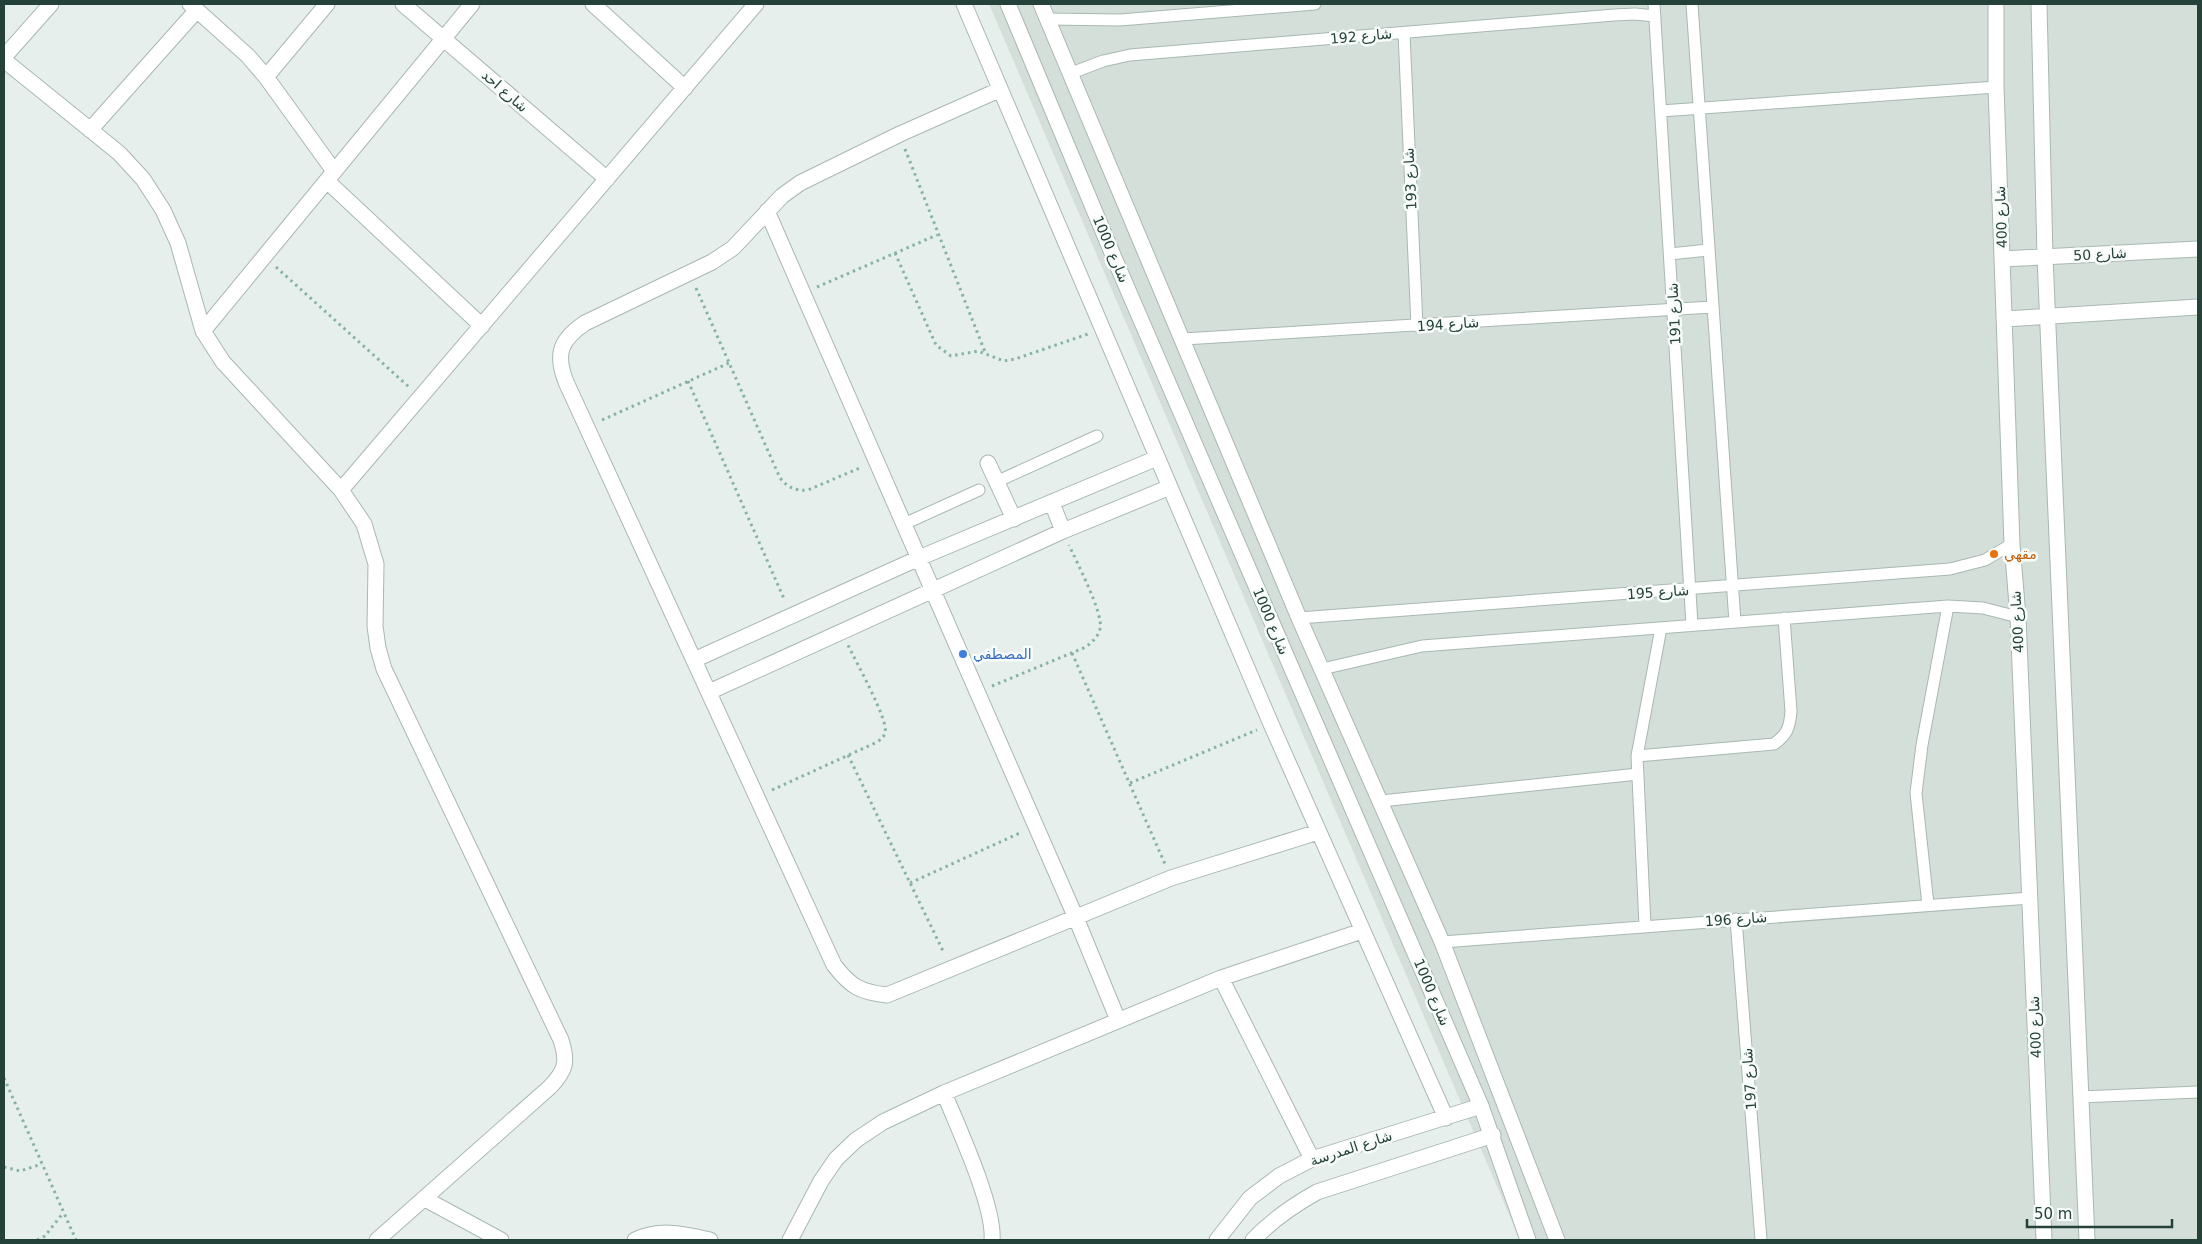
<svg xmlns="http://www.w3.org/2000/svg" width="2202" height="1244" font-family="'DejaVu Sans','Noto Sans Arabic',sans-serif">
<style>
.built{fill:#d4dfda}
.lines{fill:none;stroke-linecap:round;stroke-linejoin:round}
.service-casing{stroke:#a8b8b2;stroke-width:13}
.minor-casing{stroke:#a8b8b2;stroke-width:17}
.tertiary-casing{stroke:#a8b8b2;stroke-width:17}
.path{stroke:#86b3a5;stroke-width:3;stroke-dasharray:2.5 4;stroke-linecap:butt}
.service{stroke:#fff;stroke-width:11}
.minor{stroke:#fff;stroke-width:15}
.tertiary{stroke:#fff;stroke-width:15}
.food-dot{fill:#e8710a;stroke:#f7fbf9;stroke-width:2}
.shop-dot{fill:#3f7fe0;stroke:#f7fbf9;stroke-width:2}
.labels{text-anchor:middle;stroke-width:5;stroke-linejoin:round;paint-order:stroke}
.street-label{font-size:14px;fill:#24423a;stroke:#f7fbf9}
.food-label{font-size:14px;fill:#c56008;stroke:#f7fbf9;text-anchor:start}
.shop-label{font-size:14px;fill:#366cbe;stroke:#f7fbf9;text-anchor:start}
</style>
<rect width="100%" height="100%" fill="#e6efeb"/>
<path class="built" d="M 989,4 L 2198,4 L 2198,1240 L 1520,1240 Z"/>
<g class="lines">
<g class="service-casing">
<path id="service" d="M 1654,4 L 1692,625
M 1692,4 L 1735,622
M 1047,19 L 1120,20 L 1315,4
M 1404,33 L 1417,326
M 1069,74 L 1103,61 L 1130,55 L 1614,15 L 1635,14 L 1655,16
M 1661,111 L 1996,87
M 1670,254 L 1708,250
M 1183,339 L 1712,307
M 996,482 L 1097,436
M 904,524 L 979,490
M 1299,618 L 1950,569 L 1985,560 L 2012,544
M 1322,669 L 1422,646 L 1948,606 L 1983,608 L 2018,617
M 1637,756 L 1774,744 C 1787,735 1790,727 1791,711 L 1784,618
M 1381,801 L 1638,774
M 1928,905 L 1916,793 L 1922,745 L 1948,606
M 1736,919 L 1761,1240
M 1645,925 L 1637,756 L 1661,628
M 1442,942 L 2030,898
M 2080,1097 L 2198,1092"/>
</g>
<g class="minor-casing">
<path id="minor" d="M 190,4 L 248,56 L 266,77 L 334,171
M 403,4 L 607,179
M 593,4 L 685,88
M 964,4 L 1271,724 L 1446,1118
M 4,57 L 51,4
M 4,60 L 119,153 L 143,179 L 163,210 L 178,243 L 203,331 L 223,362 L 341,490 L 364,524 L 376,564 L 375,626 L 378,648 L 384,669 L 561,1040 C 568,1062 566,1070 550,1087 L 377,1240
M 266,77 L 327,4
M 999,90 L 900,134 L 800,183 L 782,196 L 733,248 L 712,262 L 585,323 C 560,340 555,354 566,382 L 834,965 C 851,987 860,992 887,995 L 1171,878 L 1318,832
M 90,130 L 197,10
M 327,181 L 482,326
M 767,211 L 1076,918 L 1118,1020
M 203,331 L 472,4
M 988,463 L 1014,519
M 341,490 L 756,4
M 1052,503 L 1063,531
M 694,660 L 919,558 L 1157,458
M 709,692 L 1063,531 L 1170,487
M 1221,978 L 1312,1159
M 944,1093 C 958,1127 995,1207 992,1240
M 425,1199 L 501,1240
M 635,1240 C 661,1228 683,1234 710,1240
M 790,1240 L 821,1181 L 836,1159 L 856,1140 L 883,1122 L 944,1093 L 1221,978 L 1362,931
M 1217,1240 L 1250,1198 L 1279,1176 L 1312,1159 L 1481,1106
M 1253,1240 C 1272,1220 1292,1206 1317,1192 L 1493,1135"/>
</g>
<g class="tertiary-casing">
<path id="tertiary" d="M 1008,4 L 1115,260 L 1481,1106 L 1528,1240
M 1041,4 L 1299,618 L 1442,942 L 1557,1240
M 1996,4 L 1996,87 L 2012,544 L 2018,617 L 2044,1240
M 2039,4 L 2045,257 L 2087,1240
M 2002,259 L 2198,249
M 2004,319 L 2198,307"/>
</g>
<path class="path" d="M 905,149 L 985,352
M 895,253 L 936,345 L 951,356 L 978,351 L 1004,361 L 1015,359 L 1088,334
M 276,267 L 409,387
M 817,287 L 937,235
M 696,288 L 780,478 C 788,488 796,491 808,490 L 862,467
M 688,381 L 785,601
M 602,420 L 729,363
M 1072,653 L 1165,864
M 992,686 L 1086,647 C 1093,641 1098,637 1100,629 C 1104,614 1076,561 1069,545
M 848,755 L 944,953
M 1130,783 L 1257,730
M 772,790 L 875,743 C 880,740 884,738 885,732 C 889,721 855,660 848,645
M 910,883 L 1022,832
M 4,1078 L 76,1240
M 4,1167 L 20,1171 L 42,1164
M 37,1240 L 45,1236 L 63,1213"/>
<use href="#service" class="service"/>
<use href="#minor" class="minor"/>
<use href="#tertiary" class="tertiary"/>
</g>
<circle class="food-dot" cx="1994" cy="554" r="5"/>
<circle class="shop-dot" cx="963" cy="654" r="5"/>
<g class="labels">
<g class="street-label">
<text transform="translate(1361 36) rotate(-5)" y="5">شارع 192</text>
<text transform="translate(505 91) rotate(41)" y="5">شارع احد</text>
<text transform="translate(1410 179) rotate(-93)" y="5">شارع 193</text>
<text transform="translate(2001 217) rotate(-92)" y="5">شارع 400</text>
<text transform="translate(1111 249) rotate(67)" y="5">شارع 1000</text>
<text transform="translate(2100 254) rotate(-3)" y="5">شارع 50</text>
<text transform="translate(1674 314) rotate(-93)" y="5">شارع 191</text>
<text transform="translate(1448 324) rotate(-4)" y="5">شارع 194</text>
<text transform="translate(1658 592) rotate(-4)" y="5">شارع 195</text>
<text transform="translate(1271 621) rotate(67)" y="5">شارع 1000</text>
<text transform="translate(2017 622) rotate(-93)" y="5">شارع 400</text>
<text transform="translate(1736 919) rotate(-4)" y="5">شارع 196</text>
<text transform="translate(1432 992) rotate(67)" y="5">شارع 1000</text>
<text transform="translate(2035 1027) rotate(-92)" y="5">شارع 400</text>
<text transform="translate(1749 1079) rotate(-94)" y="5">شارع 197</text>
<text transform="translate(1351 1148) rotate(-18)" y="5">شارع المدرسة</text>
</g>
<g class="food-label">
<text x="2004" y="559">مقهي</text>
</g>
<g class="shop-label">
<text x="973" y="659">المصطفي</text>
</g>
</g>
<rect width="2202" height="1244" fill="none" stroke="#24423a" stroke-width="10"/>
<path d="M2027 1219v8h145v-8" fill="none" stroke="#24423a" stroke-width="2.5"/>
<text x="2034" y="1219" font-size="15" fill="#24423a" stroke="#f7fbf9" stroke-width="4" paint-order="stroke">50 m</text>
</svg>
